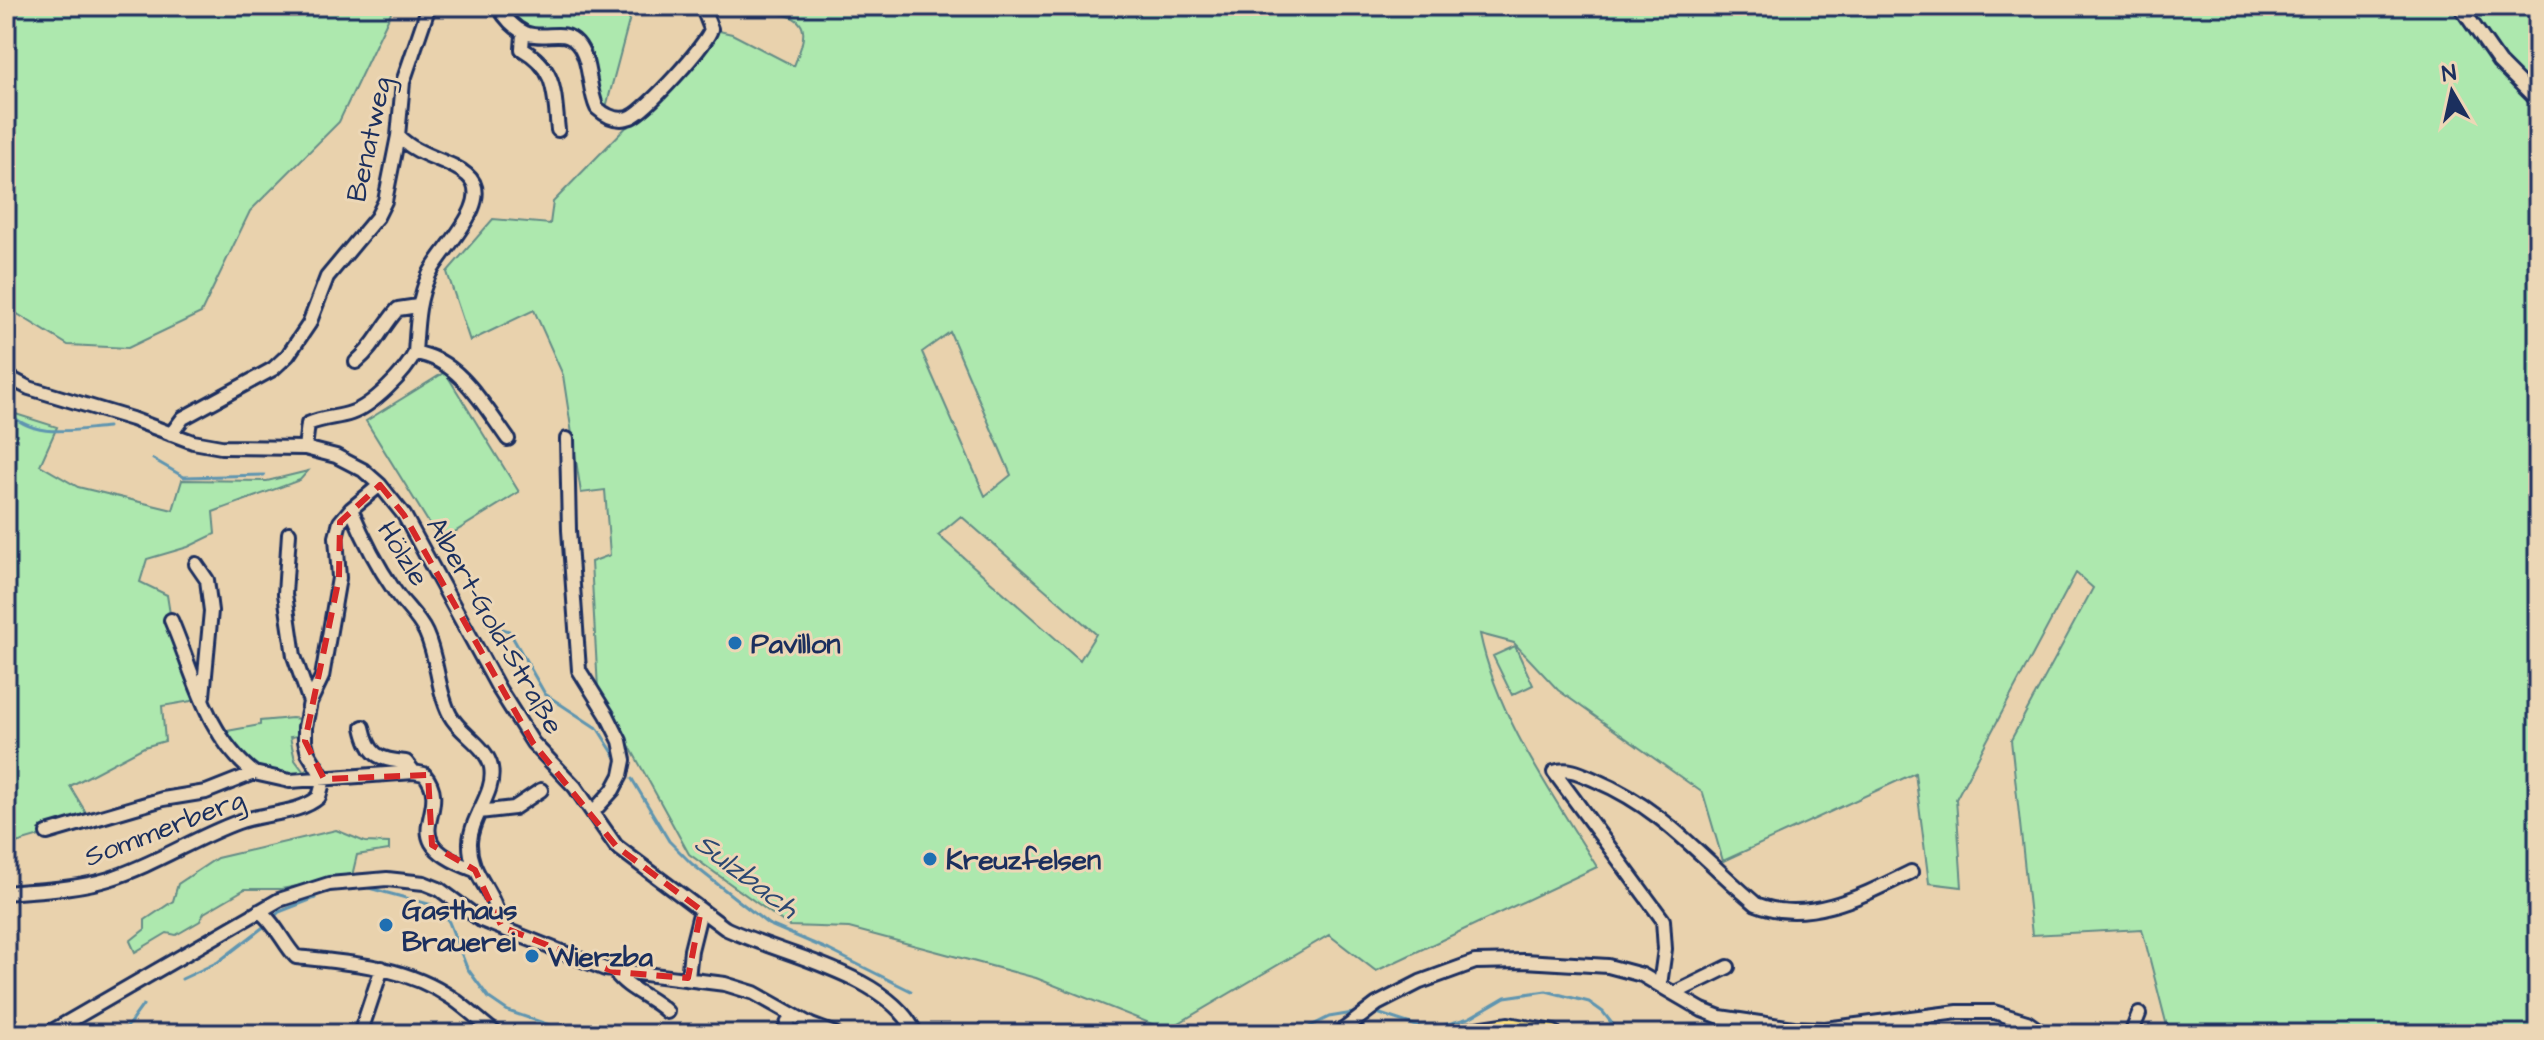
<svg xmlns="http://www.w3.org/2000/svg" width="2544" height="1040" font-family="'Architects Daughter',sans-serif">
<style>
.green{fill:#ade8ae;stroke:#648c86;stroke-width:2;fill-rule:evenodd}
.lines{fill:none;stroke-linecap:round;stroke-linejoin:round}
.stream{stroke:#5e95b0;stroke-width:3}
.minor-casing{stroke:#1b2f5e;stroke-width:18}
.major-casing{stroke:#1b2f5e;stroke-width:22}
.minor{stroke:#ecd7b6;stroke-width:12}
.major{stroke:#fddf80;stroke-width:16}
.marked{fill:none;stroke:#d62828;stroke-width:6;stroke-dasharray:16 10;stroke-linejoin:round}
.poi-dot{fill:#1f6fb2;stroke:#ecd7b6;stroke-width:3}
.labels{text-anchor:middle;stroke-width:6;stroke-linejoin:round;paint-order:stroke}
.street-label{font-size:28px;fill:#1b2f5e;stroke:#ecd7b6}
.poi-label{font-size:28px;font-weight:bold;fill:#1b2f5e;stroke:#ecd7b6;text-anchor:start}
.water-label{font-size:30px;font-style:italic;fill:#2c4872;stroke:#ecd7b6}
</style>
<rect width="100%" height="100%" fill="#e9d2ad"/>
<filter id="ink" filterUnits="userSpaceOnUse"><feTurbulence type="fractalNoise" baseFrequency=".0125" numOctaves="2"/><feDisplacementMap in="SourceGraphic" scale="16" xChannelSelector="R" yChannelSelector="G"/><feConvolveMatrix kernelMatrix="1 2 1 2 8 2 1 2 1" color-interpolation-filters="sRGB"/></filter>
<g filter="url(#ink)">
<path class="green" d="M 6,6 L 394,6 L 339,122 L 250,211 L 201,313 L 128,348 L 68,345 L 6,307 Z
M 498,6 L 633,6 L 604,115 L 575,40 L 523,34 Z
M 781,6 L 2538,6 L 2538,1034 L 2169,1034 L 2142,929 L 2032,935 L 2011,740 L 2093,588 L 2076,573 L 1956,799 L 1962,887 L 1929,883 L 1915,773 L 1723,861 L 1703,793 L 1558,690 L 1514,643 L 1480,634 C 1497,717 1553,795 1597,867 L 1376,971 L 1329,935 L 1167,1030 L 1036,978 L 849,928 L 789,926 L 689,854 L 598,689 L 591,562 L 610,555 L 605,490 L 581,493 L 563,375 L 534,310 L 470,341 L 447,272 L 493,219 L 550,224 L 553,202 L 644,109 L 711,29 L 732,34 L 794,66 C 803,42 814,20 781,14 ZM 950,332 L 1011,475 L 985,496 L 922,352 ZM 961,516 L 1096,634 L 1080,660 L 938,535 Z
M 445,372 L 519,492 L 440,541 L 366,421 Z
M 6,411 L 57,427 L 40,465 L 78,487 L 173,510 L 182,480 L 267,481 L 308,471 L 300,480 L 213,512 L 215,534 L 188,547 L 147,559 L 140,582 L 167,595 L 171,620 L 203,699 L 162,706 L 165,741 L 144,747 L 70,786 L 91,821 L 6,846 Z
M 1515,646 L 1533,685 L 1512,695 L 1493,656 Z
M 292,718 L 301,719 L 298,736 L 290,737 L 295,760 L 304,772 L 310,767 L 314,773 L 300,778 L 252,769 L 222,732 L 260,725 L 260,721 Z
M 336,830 L 365,842 L 389,843 L 389,850 L 357,855 L 352,876 L 281,889 L 245,889 L 204,913 L 200,921 L 176,935 L 167,933 L 135,952 L 130,941 L 145,929 L 145,920 L 173,901 L 178,884 L 217,858 Z"/>
<g class="lines">
<path class="stream" d="M 6,410 C 33,440 72,430 108,427
M 153,459 L 184,477 L 264,475
M 486,624 L 509,631 L 545,694 L 598,729 L 615,756
M 632,779 L 669,841 L 692,864 L 768,924 L 829,950 L 911,991
M 369,888 L 432,905 L 442,912 L 449,922 L 467,968 L 489,998 L 508,1011 L 576,1034
M 271,920 L 279,912 L 315,898
M 182,979 L 218,962 L 266,925
M 1374,1012 L 1420,1027 L 1438,1027 L 1469,1018 L 1505,997 L 1546,991 L 1589,1002 L 1603,1012 L 1620,1034
M 122,1034 L 143,1005
M 1295,1034 L 1329,1017 L 1359,1012"/>
<g class="minor-casing">
<path id="minor" d="M 498,6 C 530,59 557,20 577,43 C 591,59 588,89 597,108 C 607,117 618,122 631,117 C 646,111 708,43 711,29 L 702,6
M 2460,6 L 2499,62 L 2538,101
M 523,34 L 522,49 C 557,69 554,94 558,130
M 398,136 C 420,158 449,159 467,175 C 497,200 440,250 429,275 C 417,301 417,326 415,353
M 356,362 C 376,345 381,328 398,309 L 418,306
M 6,376 L 29,388 L 132,419 L 193,442 L 221,447 L 305,448 L 336,456 L 363,470 L 380,485 L 404,515 L 499,689 L 533,743 L 575,787 L 616,846 L 725,928 C 780,955 888,973 916,1034
M 171,434 L 183,418 L 273,369 L 288,355 L 309,324 L 327,277 L 377,217 L 385,201 L 398,136 L 403,82 L 429,6
M 567,439 L 569,530 L 579,670 L 607,715 L 620,741 L 624,760 L 621,775 L 613,790 L 593,812
M 305,448 L 308,424 C 323,417 337,418 351,413 C 372,406 405,373 415,353 C 458,358 485,407 508,439
M 380,485 L 351,509 C 363,538 376,564 394,590 C 404,605 418,616 426,633 C 438,659 437,690 450,715 C 460,734 486,745 491,767 C 496,793 471,816 470,842 C 469,868 485,882 494,904 C 497,911 499,919 502,927
M 289,533 L 285,594 L 294,656 L 310,702
M 196,564 L 207,580 L 211,611 L 203,696
M 171,620 C 194,673 206,736 254,773
M 363,727 C 369,755 378,760 406,762 L 414,772
M 479,812 L 514,808 L 541,790
M 47,833 L 163,799 L 206,792 L 254,773 L 290,781 L 414,772 L 424,774 C 456,812 388,839 475,870
M 6,893 C 39,890 77,889 109,879 C 154,865 194,838 238,822 C 263,813 300,814 319,797 L 324,779 L 308,753 L 305,741 L 305,727 L 310,702 L 322,677 L 339,578 L 336,537 L 340,522 L 351,509
M 259,911 C 275,922 283,943 296,957 C 351,963 405,966 452,998 C 468,1009 482,1023 497,1034
M 615,972 C 628,990 652,997 667,1012
M 688,978 L 691,950 L 701,910
M 1660,985 L 1665,949 L 1663,920 L 1554,772 C 1569,767 1581,774 1595,780 C 1664,809 1700,857 1756,904 C 1808,925 1864,895 1911,872
M 1675,993 L 1728,967
M 47,1034 L 279,900 L 329,884 L 387,879 L 424,883 L 439,889 L 481,920 L 605,969 L 725,984 L 754,993 L 811,1025 L 835,1034
M 360,1034 L 382,968
M 783,1034 L 791,1015
M 1338,1034 L 1377,1004 L 1420,982 L 1475,962 L 1524,961 L 1608,966 L 1642,975 L 1702,1010 L 1720,1017 L 1794,1028 L 1825,1029 L 1958,1012 L 1994,1012 L 2027,1022 L 2044,1034
M 2131,1034 L 2139,1014"/>
</g>
<g class="major-casing">
<path id="major" d="M 1456,1034 L 1508,1026 L 1553,1034"/>
</g>
<use href="#minor" class="minor"/>
<use href="#major" class="major"/>
</g>
</g>
<path class="marked" d="M 380,485 L 404,515 L 533,743 L 616,846 L 701,910 L 688,978 L 615,972 L 502,927 L 475,870 L 432,845 L 428,775 L 324,779 L 305,741 L 339,578 L 340,522 Z"/>
<g class="poi-dot">
<circle cx="735" cy="643" r="8"/>
<circle cx="930" cy="859" r="8"/>
<circle cx="386" cy="925" r="8"/>
<circle cx="532" cy="956" r="8"/>
</g>
<g class="labels">
<g class="street-label">
<text transform="translate(368 139) rotate(-78)" y="10">Benatweg</text>
<text transform="translate(404 553) rotate(58)" y="10">Hölzle</text>
<text transform="translate(496 625) rotate(60)" y="10">Albert-Gold-Straße</text>
<text transform="translate(164 827) rotate(-21)" y="10">Sommerberg</text>
</g>
<g class="poi-label">
<text x="751" y="653">Pavillon</text>
<text x="946" y="869">Kreuzfelsen</text>
<text x="402" y="919">Gasthaus<tspan x="402" dy="32">Brauerei</tspan></text>
<text x="548" y="966">Wierzba</text>
</g>
<g class="water-label">
<text transform="translate(747 875) rotate(37)" y="10">Sulzbach</text>
</g>
</g>
<rect width="2544" height="1040" fill="none" stroke="#ecd7b6" stroke-width="32"/>
<rect x="16" y="16" width="2512" height="1008" fill="none" stroke="#1b2f5e" stroke-width="3" filter="url(#ink)"/>
<g transform="translate(2452 92) rotate(351)" stroke="#ecd7b6" stroke-width="6" paint-order="stroke">
<path d="M0-6L14 30L0 20L-14 30Z" fill="#1b2f5e"/>
<text y="-12" font-size="22" font-weight="bold" text-anchor="middle" fill="#1b2f5e">N</text>
</g>
</svg>
